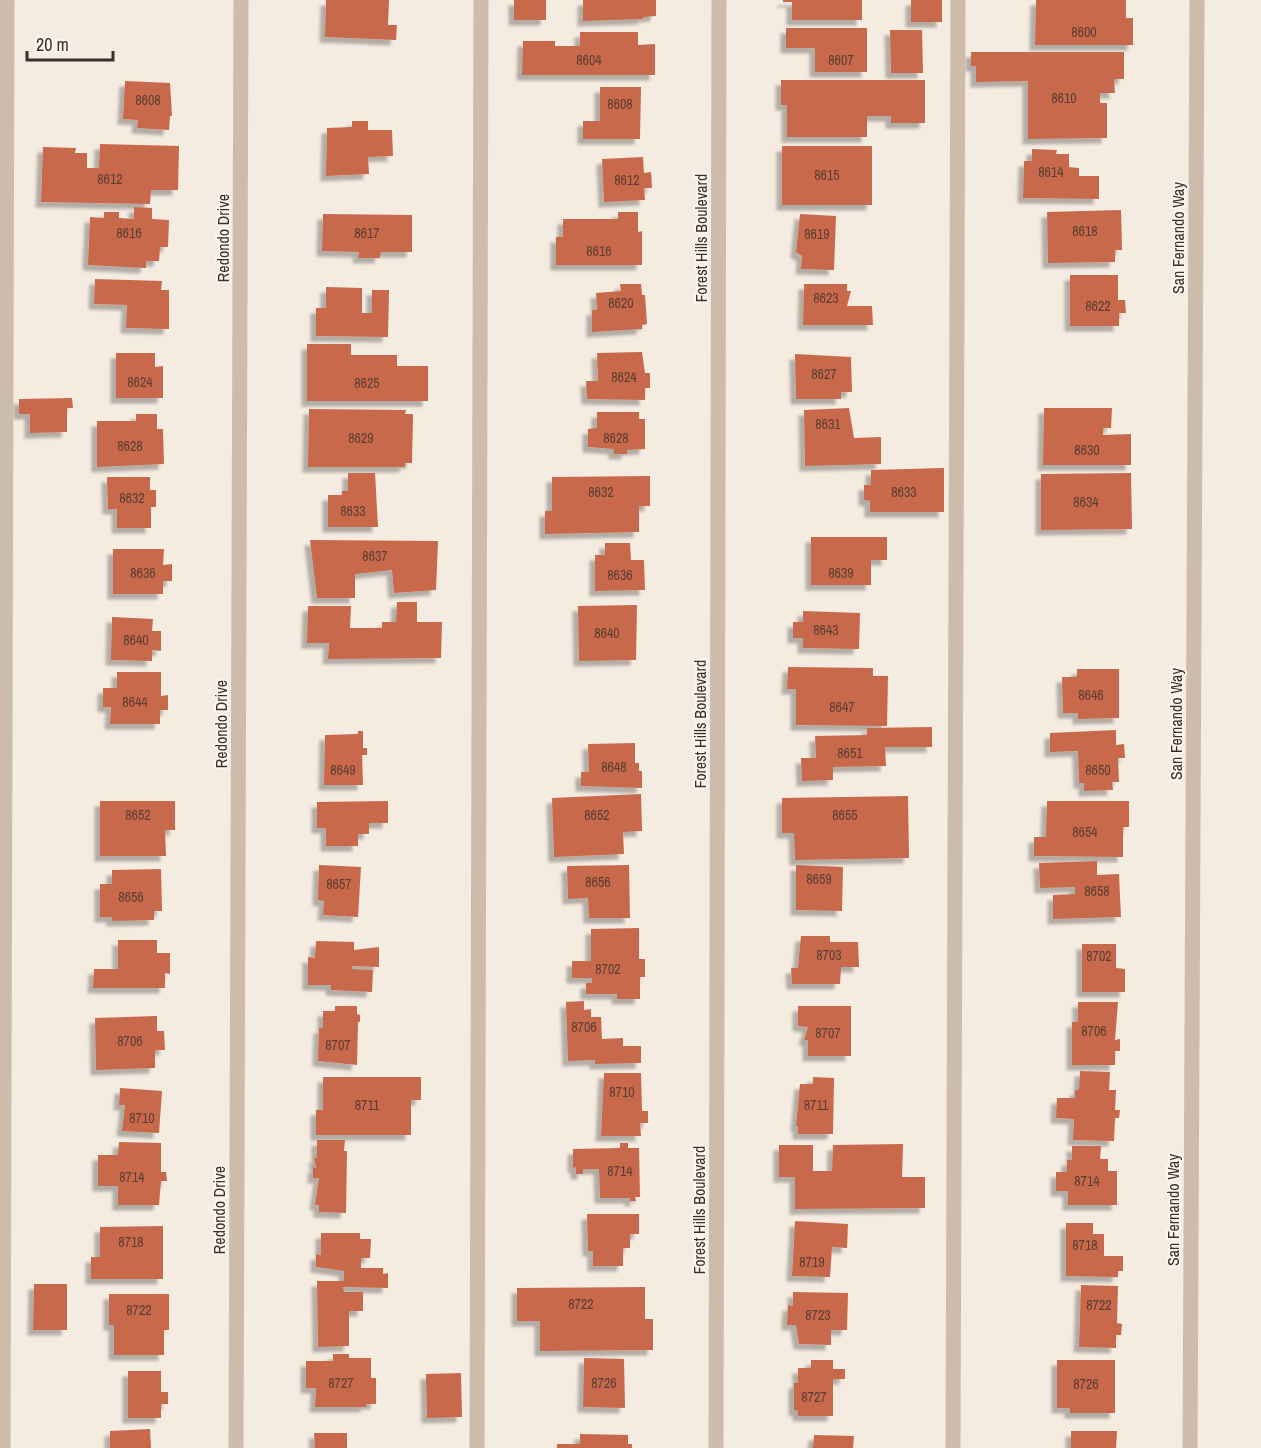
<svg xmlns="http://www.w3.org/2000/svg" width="1261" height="1448" font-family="'Archivo Narrow',sans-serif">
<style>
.building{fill:#c8694b;filter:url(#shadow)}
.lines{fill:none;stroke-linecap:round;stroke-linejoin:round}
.minor{stroke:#cdbbac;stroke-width:15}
.labels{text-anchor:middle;stroke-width:4.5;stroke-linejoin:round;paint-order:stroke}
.number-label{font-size:14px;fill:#5e3e33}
.street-label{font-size:16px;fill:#3b302b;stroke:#fbf5ee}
</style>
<defs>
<filter id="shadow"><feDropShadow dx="-5.5" dy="5.5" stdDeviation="1.5" flood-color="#0004"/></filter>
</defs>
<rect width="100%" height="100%" fill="#f4ebe1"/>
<path class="building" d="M 326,0 L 389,0 L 388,25 L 397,25 L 396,40 L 325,37 Z
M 514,0 L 546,0 L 546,20 L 514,20 Z
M 583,0 L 656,0 L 656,16 L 643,17 L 643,19 L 583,21 Z
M 783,0 L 862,0 L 862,20 L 792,20 L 792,2 L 783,2 Z
M 911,0 L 942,0 L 942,22 L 911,22 Z
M 1036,0 L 1126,0 L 1126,18 L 1133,18 L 1133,45 L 1035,45 Z
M 786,28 L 867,28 L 867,72 L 815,72 L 815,48 L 786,48 Z
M 890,30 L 922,30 L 923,73 L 891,73 Z
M 580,32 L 638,32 L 638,45 L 655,44 L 655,75 L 522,75 L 523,41 L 555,41 L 555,46 L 580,46 Z
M 971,52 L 1124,52 L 1124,79 L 1114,79 L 1115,93 L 1100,93 L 1100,103 L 1107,103 L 1107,138 L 1028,139 L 1028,81 L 976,82 L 976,66 L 971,66 Z
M 781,80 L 925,80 L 925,123 L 891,123 L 891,116 L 867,116 L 867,137 L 787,137 L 787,105 L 781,105 Z
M 125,81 L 170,83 L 172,116 L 170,116 L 169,130 L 137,128 L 138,120 L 123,119 Z
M 600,87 L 641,87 L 640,139 L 583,139 L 583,121 L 600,121 Z
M 352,121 L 368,121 L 368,130 L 392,130 L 393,156 L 368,157 L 369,174 L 326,176 L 327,128 L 352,127 Z
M 100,144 L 179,146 L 178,190 L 151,190 L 150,204 L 41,202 L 43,147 L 76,148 L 75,153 L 87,153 L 87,168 L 99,168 Z
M 782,146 L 872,146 L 872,205 L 782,205 Z
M 1032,149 L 1057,150 L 1056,154 L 1069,154 L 1069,167 L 1079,168 L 1079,176 L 1099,176 L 1099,199 L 1023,198 L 1024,161 L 1032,161 Z
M 643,157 L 644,173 L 651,172 L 652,188 L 644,188 L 645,200 L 604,202 L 602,159 Z
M 134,207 L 152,208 L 152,219 L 169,220 L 168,247 L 160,247 L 159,261 L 146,261 L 146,268 L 88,265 L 90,217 L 104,218 L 104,212 L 119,212 L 119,218 L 134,219 Z
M 1121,210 L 1122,250 L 1115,250 L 1115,262 L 1048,263 L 1047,212 Z
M 618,212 L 638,212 L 638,232 L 642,231 L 642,265 L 556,265 L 556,237 L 563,237 L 563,219 L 618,219 Z
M 323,214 L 412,215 L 412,252 L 381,252 L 380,258 L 358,258 L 359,252 L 322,251 Z
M 800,214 L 836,216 L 834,270 L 801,269 L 802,256 L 796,252 Z
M 1070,275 L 1118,275 L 1118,300 L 1125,300 L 1126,313 L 1119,313 L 1119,326 L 1070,326 Z
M 95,279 L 162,281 L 161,290 L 169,290 L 169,329 L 126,328 L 127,305 L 94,304 Z
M 620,284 L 641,284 L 642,295 L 645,295 L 647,324 L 642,325 L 642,329 L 592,332 L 592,310 L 597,310 L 596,293 L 621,291 Z
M 804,284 L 847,284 L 847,291 L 851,291 L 847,306 L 872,306 L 873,325 L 803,325 Z
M 326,287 L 362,288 L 362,313 L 372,313 L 372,290 L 389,290 L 388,337 L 316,336 L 316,308 L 326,308 Z
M 307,344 L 351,344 L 351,355 L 397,355 L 397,366 L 428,366 L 428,401 L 307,401 Z
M 642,352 L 645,373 L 650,373 L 650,388 L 645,388 L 645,400 L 587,399 L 586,381 L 598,381 L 597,353 Z
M 116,353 L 155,353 L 155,367 L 163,366 L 163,398 L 116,398 Z
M 795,354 L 851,357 L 852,392 L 841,392 L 841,399 L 796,399 Z
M 72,398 L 73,408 L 67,408 L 67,432 L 30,433 L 30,414 L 19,414 L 19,399 Z
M 849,408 L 854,438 L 881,437 L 881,464 L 805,466 L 804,410 Z
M 1044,408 L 1112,408 L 1111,428 L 1103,428 L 1103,435 L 1131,434 L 1131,465 L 1043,465 Z
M 309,409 L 406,410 L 405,414 L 413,414 L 412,463 L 405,463 L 405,467 L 308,467 Z
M 597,412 L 639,412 L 639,419 L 645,419 L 645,449 L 627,450 L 627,454 L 614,454 L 614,449 L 588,447 L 588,429 L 597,428 Z
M 136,414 L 157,414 L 157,429 L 163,429 L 164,464 L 97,467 L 97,421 L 136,421 Z
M 944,468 L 944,512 L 870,512 L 870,501 L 864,500 L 864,485 L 871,485 L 871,470 Z
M 348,473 L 375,473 L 378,527 L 328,527 L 328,495 L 342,495 L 342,491 L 348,491 Z
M 1131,473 L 1132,529 L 1041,530 L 1041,474 Z
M 650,476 L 650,506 L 639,506 L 639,532 L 545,534 L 545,511 L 552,511 L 552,477 Z
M 107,477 L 150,477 L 150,490 L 156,490 L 156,507 L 151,507 L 151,528 L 117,528 L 117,509 L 108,509 Z
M 811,537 L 887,537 L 887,560 L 871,560 L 871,585 L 811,585 Z
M 310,540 L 438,541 L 436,590 L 394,593 L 392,570 L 355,574 L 355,598 L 317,598 Z
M 605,543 L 630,543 L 631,560 L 644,560 L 645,590 L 595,591 L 595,555 L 605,555 Z
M 113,549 L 164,549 L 163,565 L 172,564 L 172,581 L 163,581 L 163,594 L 113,594 Z
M 397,602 L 417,602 L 417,622 L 442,622 L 441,658 L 328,659 L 329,643 L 307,643 L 308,606 L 351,606 L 350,628 L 382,628 L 382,622 L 396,622 Z
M 637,605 L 636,660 L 579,661 L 578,606 Z
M 803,611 L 860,613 L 859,649 L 803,648 L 803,638 L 793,638 L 793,622 L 803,622 Z
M 112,617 L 153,619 L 152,631 L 161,631 L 161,651 L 152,650 L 152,661 L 111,660 Z
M 788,667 L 873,668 L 873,676 L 888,676 L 887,726 L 796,725 L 796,689 L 787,689 Z
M 1077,669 L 1119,669 L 1119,718 L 1078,719 L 1078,713 L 1063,713 L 1062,677 L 1077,677 Z
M 117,672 L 161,672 L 161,696 L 168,695 L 168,710 L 160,710 L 160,724 L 110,724 L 111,707 L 103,707 L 103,688 L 117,688 Z
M 932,727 L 932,747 L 885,747 L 886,766 L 833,767 L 833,780 L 802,781 L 801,758 L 816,758 L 815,736 L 867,735 L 867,728 Z
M 1116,730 L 1116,745 L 1124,744 L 1125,758 L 1118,758 L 1119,782 L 1112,782 L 1113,790 L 1084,791 L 1084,783 L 1079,783 L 1078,751 L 1050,752 L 1050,733 Z
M 358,731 L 363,731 L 363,748 L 367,748 L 367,755 L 362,755 L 363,785 L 324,785 L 325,735 L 358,734 Z
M 635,743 L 635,763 L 639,763 L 639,771 L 642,771 L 642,788 L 581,786 L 581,772 L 589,772 L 588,744 Z
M 641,794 L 642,831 L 623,832 L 624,854 L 554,857 L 552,798 Z
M 908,796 L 909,858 L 795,860 L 794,833 L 782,833 L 782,798 Z
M 100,801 L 175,801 L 175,830 L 165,830 L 166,856 L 100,856 Z
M 388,801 L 388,823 L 369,823 L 369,834 L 358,834 L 358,846 L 326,846 L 326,828 L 317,828 L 317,802 Z
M 1047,801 L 1129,801 L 1129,827 L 1123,827 L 1123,857 L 1034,856 L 1034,837 L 1046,837 Z
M 1097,861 L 1097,875 L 1119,874 L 1121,917 L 1053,919 L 1053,895 L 1075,894 L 1075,887 L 1040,888 L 1039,863 Z
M 319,865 L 361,867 L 358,917 L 323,915 L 324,901 L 318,900 Z
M 629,865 L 630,918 L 589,918 L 588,898 L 568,899 L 567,866 Z
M 796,865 L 843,867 L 842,911 L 796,910 Z
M 161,869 L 162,911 L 154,911 L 154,920 L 112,921 L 112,917 L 100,917 L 100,884 L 112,884 L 112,870 Z
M 639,928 L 639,959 L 645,959 L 645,977 L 640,977 L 640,999 L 617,999 L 617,994 L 586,994 L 586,983 L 592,983 L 592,978 L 572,978 L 572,961 L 591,961 L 591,929 Z
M 801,936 L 830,936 L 830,942 L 858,942 L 859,967 L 841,967 L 840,984 L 792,984 L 791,968 L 798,968 Z
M 118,940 L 157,940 L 157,953 L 170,953 L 170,974 L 165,973 L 165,988 L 93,988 L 94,969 L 118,969 Z
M 316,941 L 354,942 L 354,950 L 379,947 L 379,967 L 352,966 L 352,969 L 373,970 L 372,992 L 331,990 L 331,985 L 308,985 L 308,957 L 315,958 Z
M 1082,944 L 1116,944 L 1116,968 L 1125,969 L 1125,992 L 1082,992 Z
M 584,1001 L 584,1010 L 591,1009 L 591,1017 L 601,1017 L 602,1039 L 623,1038 L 623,1046 L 641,1046 L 641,1063 L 595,1064 L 595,1060 L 568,1061 L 566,1002 Z
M 1078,1002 L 1118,1002 L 1115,1040 L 1120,1039 L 1120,1051 L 1115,1051 L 1115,1065 L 1072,1065 L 1072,1022 L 1078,1022 Z
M 335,1006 L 357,1006 L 357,1014 L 360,1015 L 360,1022 L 358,1022 L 357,1065 L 318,1061 L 319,1028 L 323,1028 L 323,1011 L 335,1011 Z
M 798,1006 L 851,1006 L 851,1056 L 808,1056 L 808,1040 L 804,1040 L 808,1027 L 798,1026 Z
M 157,1016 L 157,1031 L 164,1031 L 165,1050 L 155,1050 L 155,1068 L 96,1070 L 95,1018 Z
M 1080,1071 L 1110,1072 L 1109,1090 L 1116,1090 L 1115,1110 L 1120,1110 L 1119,1118 L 1115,1118 L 1114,1141 L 1073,1140 L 1074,1119 L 1056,1118 L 1057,1098 L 1075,1098 L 1075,1090 L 1079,1090 Z
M 604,1073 L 641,1073 L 642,1111 L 648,1111 L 648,1123 L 640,1123 L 641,1136 L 601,1136 Z
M 323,1077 L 421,1077 L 421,1100 L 411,1100 L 411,1135 L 316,1135 L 316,1110 L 323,1110 Z
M 813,1077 L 834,1078 L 833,1134 L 798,1134 L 798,1126 L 796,1126 L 800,1084 L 813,1084 Z
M 120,1088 L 162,1091 L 159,1133 L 122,1131 L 125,1105 L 119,1105 Z
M 317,1140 L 345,1140 L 344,1151 L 347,1151 L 346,1213 L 319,1212 L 319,1205 L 315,1205 L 319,1178 L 313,1178 L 313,1167 L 316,1168 L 314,1158 L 317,1158 Z
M 119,1142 L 161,1143 L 161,1172 L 166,1172 L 167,1181 L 161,1181 L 159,1205 L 118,1205 L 118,1186 L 98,1186 L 98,1155 L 118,1155 Z
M 620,1143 L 628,1143 L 628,1148 L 639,1148 L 640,1197 L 635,1197 L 636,1201 L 630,1201 L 630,1198 L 600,1198 L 599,1169 L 583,1169 L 583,1174 L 576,1174 L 576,1167 L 573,1168 L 573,1149 L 620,1148 Z
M 903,1144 L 902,1177 L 925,1177 L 925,1208 L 795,1209 L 795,1177 L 779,1177 L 779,1145 L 813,1145 L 813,1171 L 832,1171 L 833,1145 Z
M 1072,1146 L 1101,1146 L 1100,1159 L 1108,1159 L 1108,1171 L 1117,1171 L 1117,1205 L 1068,1205 L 1068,1191 L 1056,1191 L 1056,1172 L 1067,1172 L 1067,1160 L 1072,1160 Z
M 587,1214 L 639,1214 L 639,1234 L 630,1234 L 630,1248 L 623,1248 L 623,1266 L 593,1266 L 593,1251 L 588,1251 Z
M 795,1221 L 848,1224 L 847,1248 L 832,1247 L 830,1277 L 792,1276 Z
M 1066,1223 L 1093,1223 L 1093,1234 L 1104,1234 L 1104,1256 L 1123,1256 L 1123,1271 L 1118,1271 L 1118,1277 L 1066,1276 Z
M 163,1226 L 163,1279 L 91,1279 L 91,1257 L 100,1257 L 100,1227 Z
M 321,1233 L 360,1233 L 360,1239 L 371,1239 L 370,1258 L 361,1258 L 361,1268 L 383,1268 L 383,1274 L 388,1273 L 388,1288 L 343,1287 L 344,1292 L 363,1292 L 363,1311 L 349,1311 L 349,1346 L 318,1347 L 317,1281 L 344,1281 L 344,1271 L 316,1267 L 316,1254 L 321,1255 Z
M 34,1284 L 67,1284 L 67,1330 L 33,1330 Z
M 1081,1285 L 1118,1286 L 1117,1323 L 1122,1324 L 1121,1335 L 1116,1335 L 1116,1348 L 1079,1347 Z
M 645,1287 L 645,1319 L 653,1319 L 653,1350 L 540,1351 L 540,1321 L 517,1321 L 517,1288 Z
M 793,1292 L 848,1293 L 847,1330 L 831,1330 L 831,1345 L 799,1344 L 796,1325 L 787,1325 L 788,1305 L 793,1306 Z
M 109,1294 L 169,1294 L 169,1330 L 164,1330 L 164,1355 L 114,1355 L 114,1325 L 109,1325 Z
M 333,1354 L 349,1354 L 349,1358 L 371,1358 L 371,1378 L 376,1378 L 376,1404 L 366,1404 L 366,1407 L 315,1407 L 316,1388 L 306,1388 L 306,1361 L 333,1361 Z
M 584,1358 L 624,1359 L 625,1408 L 583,1407 Z
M 811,1360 L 833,1360 L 833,1369 L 845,1369 L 845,1379 L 833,1379 L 833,1416 L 798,1416 L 798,1411 L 794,1410 L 794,1383 L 798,1383 L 798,1368 L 811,1368 Z
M 1057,1360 L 1115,1360 L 1115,1413 L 1070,1413 L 1070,1408 L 1057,1408 Z
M 128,1371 L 161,1371 L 161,1392 L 168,1392 L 168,1404 L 161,1404 L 161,1418 L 128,1418 Z
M 461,1373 L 462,1417 L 427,1418 L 426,1374 Z
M 150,1429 L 151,1448 L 110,1448 L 110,1431 Z
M 1071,1431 L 1117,1431 L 1116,1448 L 1071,1448 Z
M 314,1433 L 347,1433 L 347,1448 L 315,1448 Z
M 580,1434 L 628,1435 L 628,1444 L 632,1444 L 632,1448 L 557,1448 L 557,1444 L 580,1444 Z
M 814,1435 L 854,1436 L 853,1448 L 813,1448 Z"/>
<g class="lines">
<path class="minor" d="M 3,1448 L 7,0
M 236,1448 L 241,0
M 477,1448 L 481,0
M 716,1448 L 719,0
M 953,1448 L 958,0
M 1190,1448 L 1197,0"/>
</g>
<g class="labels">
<g class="number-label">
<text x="1084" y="37">8600</text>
<text x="589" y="65">8604</text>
<text x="841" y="65">8607</text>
<text x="1064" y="103">8610</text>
<text x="148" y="105">8608</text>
<text x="620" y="109">8608</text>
<text x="1051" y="177">8614</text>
<text x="827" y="180">8615</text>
<text x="110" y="184">8612</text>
<text x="627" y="185">8612</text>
<text x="1085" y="236">8618</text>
<text x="129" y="238">8616</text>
<text x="367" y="238">8617</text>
<text x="817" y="239">8619</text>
<text x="599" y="256">8616</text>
<text x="826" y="303">8623</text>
<text x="621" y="308">8620</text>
<text x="1098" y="311">8622</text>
<text x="824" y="379">8627</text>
<text x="624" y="382">8624</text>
<text x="140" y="387">8624</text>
<text x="367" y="388">8625</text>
<text x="828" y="429">8631</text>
<text x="361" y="443">8629</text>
<text x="616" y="443">8628</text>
<text x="130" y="451">8628</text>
<text x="1087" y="455">8630</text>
<text x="601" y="497">8632</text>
<text x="904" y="497">8633</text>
<text x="132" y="503">8632</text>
<text x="1086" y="507">8634</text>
<text x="353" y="516">8633</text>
<text x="375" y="561">8637</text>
<text x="143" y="578">8636</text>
<text x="841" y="578">8639</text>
<text x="620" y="580">8636</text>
<text x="826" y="635">8643</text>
<text x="607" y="638">8640</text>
<text x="136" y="645">8640</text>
<text x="1091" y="700">8646</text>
<text x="135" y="707">8644</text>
<text x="842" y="712">8647</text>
<text x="850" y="758">8651</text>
<text x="614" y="772">8648</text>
<text x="343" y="775">8649</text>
<text x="1098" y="775">8650</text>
<text x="138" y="820">8652</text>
<text x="597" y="820">8652</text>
<text x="845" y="820">8655</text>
<text x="1085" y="837">8654</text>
<text x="819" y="884">8659</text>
<text x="598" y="887">8656</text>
<text x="339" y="889">8657</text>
<text x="1097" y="896">8658</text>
<text x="131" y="902">8656</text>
<text x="829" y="960">8703</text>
<text x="1099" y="961">8702</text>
<text x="608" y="974">8702</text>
<text x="584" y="1032">8706</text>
<text x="1094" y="1036">8706</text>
<text x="828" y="1038">8707</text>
<text x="130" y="1046">8706</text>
<text x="338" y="1050">8707</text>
<text x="622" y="1097">8710</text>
<text x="367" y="1110">8711</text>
<text x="816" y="1110">8711</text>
<text x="142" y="1123">8710</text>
<text x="620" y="1176">8714</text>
<text x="132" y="1182">8714</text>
<text x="1087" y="1186">8714</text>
<text x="131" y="1247">8718</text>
<text x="1085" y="1250">8718</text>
<text x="812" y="1267">8719</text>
<text x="581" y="1309">8722</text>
<text x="1099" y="1310">8722</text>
<text x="139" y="1315">8722</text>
<text x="818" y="1320">8723</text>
<text x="341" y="1388">8727</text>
<text x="604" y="1388">8726</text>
<text x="1086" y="1389">8726</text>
<text x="814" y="1402">8727</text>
</g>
<g class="street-label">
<text transform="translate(223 238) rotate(-90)" y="6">Redondo Drive</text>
<text transform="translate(701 238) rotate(-90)" y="6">Forest Hills Boulevard</text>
<text transform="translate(1178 238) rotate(-90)" y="6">San Fernando Way</text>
<text transform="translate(221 724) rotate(-90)" y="6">Redondo Drive</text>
<text transform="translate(700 724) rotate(-90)" y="6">Forest Hills Boulevard</text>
<text transform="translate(1176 724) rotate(-90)" y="6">San Fernando Way</text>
<text transform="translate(219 1210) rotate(-90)" y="6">Redondo Drive</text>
<text transform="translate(699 1210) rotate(-90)" y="6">Forest Hills Boulevard</text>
<text transform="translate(1173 1210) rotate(-90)" y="6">San Fernando Way</text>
</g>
</g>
<path d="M27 51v9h86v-9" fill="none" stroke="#3b302b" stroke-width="3"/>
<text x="36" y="51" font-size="18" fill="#3b302b" stroke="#fbf5ee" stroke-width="4.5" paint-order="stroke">20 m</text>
</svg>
